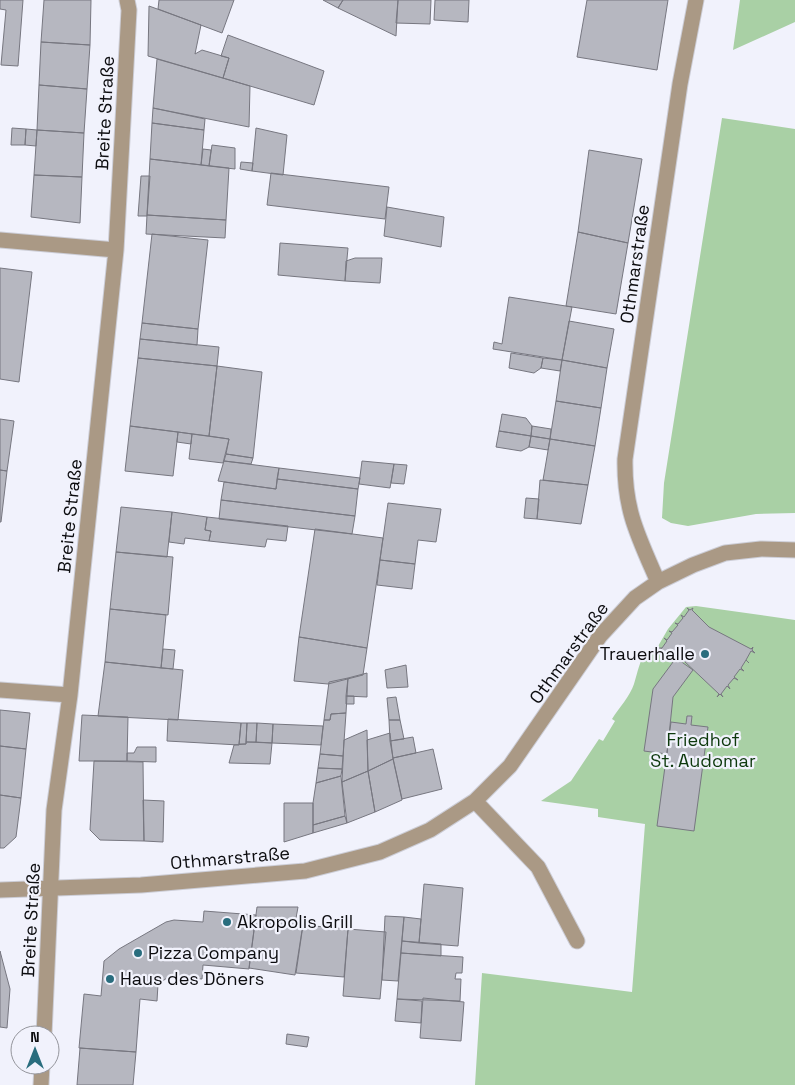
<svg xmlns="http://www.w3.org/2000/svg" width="795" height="1085" font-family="'Space Grotesk',sans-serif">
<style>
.green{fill:#a9d0a5}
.building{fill:#b6b7c0;stroke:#777780}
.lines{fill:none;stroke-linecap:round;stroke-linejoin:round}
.minor-casing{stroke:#cccdd6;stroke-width:17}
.minor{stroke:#aa9985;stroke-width:15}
.poi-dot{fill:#296d7e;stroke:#f1f2fc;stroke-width:2}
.labels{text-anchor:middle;stroke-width:4.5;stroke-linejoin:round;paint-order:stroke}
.street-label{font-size:18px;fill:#0c0c0f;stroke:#f1f2fc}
.poi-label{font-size:18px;fill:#0c0c0f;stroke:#f1f2fc;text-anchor:start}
.park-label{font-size:18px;fill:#0e390d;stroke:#f1f2fc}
</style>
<rect width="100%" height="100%" fill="#f1f2fc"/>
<path class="green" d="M 740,0 L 795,0 L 795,22 L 733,50 Z
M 722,118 L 795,129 L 795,513 L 756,514 L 688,526 L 671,523 L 662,518 L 664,483 Z
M 696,606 L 795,620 L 795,1085 L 475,1085 L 482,973 L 632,992 L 645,824 L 598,817 L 598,809 L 541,801 L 571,781 L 599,739 L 603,741 L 615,721 L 612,719 C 619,708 630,696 634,684 C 638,671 639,662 647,650 L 657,648 L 668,629 L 686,607 Z"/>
<path class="building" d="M 0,0 L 23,0 L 18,66 L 1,65 L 6,10 L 0,9 Z
M 44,0 L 91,0 L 90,45 L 41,42 Z
M 159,0 L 234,0 L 222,33 L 158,9 Z
M 323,0 L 343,0 L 338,8 Z
M 343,0 L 398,0 L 396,36 L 338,8 Z
M 398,0 L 431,0 L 430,24 L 396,23 Z
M 435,0 L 469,0 L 468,22 L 434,20 Z
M 587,0 L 668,0 L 657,70 L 577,57 Z
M 149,6 L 201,25 L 195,54 L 202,50 L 229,58 L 223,78 L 148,56 Z
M 228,35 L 324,71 L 314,105 L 223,78 L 229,58 L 221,56 Z
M 41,42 L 90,45 L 87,89 L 39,85 Z
M 157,59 L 250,86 L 249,127 L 153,108 Z
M 39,85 L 87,89 L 84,133 L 37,130 Z
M 153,108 L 205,119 L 204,130 L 152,123 Z
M 152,123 L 204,130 L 201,165 L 150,159 Z
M 12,128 L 26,129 L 25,145 L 11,145 Z
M 256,128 L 287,135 L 283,175 L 252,171 Z
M 26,129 L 37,130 L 36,146 L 25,145 Z
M 37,130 L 84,133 L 82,177 L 34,175 Z
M 212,145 L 235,148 L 235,169 L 209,166 Z
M 203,149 L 211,150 L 209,166 L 201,165 Z
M 589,150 L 642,159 L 628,243 L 578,232 Z
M 150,159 L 229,168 L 226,220 L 147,215 Z
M 241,162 L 253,163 L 252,171 L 240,169 Z
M 271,173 L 389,187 L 385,219 L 267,205 Z
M 34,175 L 82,177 L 80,223 L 31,217 Z
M 141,176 L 150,176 L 147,216 L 138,216 Z
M 387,207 L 444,217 L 441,247 L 384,236 Z
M 147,215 L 226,220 L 225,238 L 146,234 Z
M 578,232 L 628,243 L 616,314 L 566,306 Z
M 152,234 L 208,240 L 198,329 L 142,323 Z
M 280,243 L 348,248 L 345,281 L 278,275 Z
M 355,258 L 382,258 L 380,283 L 345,281 L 346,261 Z
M 0,268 L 32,272 L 19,382 L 0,379 Z
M 509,297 L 572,307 L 562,360 L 493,349 L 494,342 L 502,344 Z
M 569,321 L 614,329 L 607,368 L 562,360 Z
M 142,323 L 198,329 L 197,345 L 140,339 Z
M 140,339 L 219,347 L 217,366 L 138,358 Z
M 511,353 L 543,358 L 541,368 L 534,373 L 509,368 Z
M 138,358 L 217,366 L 209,436 L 130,426 Z
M 543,358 L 562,360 L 560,371 L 541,368 Z
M 562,360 L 607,368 L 601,408 L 556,401 Z
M 217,366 L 262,372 L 253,458 L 226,454 L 229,439 L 209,436 Z
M 556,401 L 601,408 L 595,446 L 550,439 Z
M 502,414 L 526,418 L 532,426 L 531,436 L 499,431 Z
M 0,419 L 14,421 L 7,471 L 0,470 Z
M 130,426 L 178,432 L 173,476 L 125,471 Z
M 532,426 L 551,429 L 550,439 L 531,436 Z
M 499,431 L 531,436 L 529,447 L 521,451 L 496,447 Z
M 178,432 L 192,434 L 191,444 L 177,442 Z
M 192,434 L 229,439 L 223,463 L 189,459 Z
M 531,436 L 550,439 L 548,450 L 529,447 Z
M 550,439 L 595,446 L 588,485 L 543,480 Z
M 226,454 L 253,458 L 251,464 L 224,461 Z
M 224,461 L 279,468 L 276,489 L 218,481 Z
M 362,461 L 394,464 L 390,488 L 359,484 Z
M 394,464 L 407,465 L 404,484 L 391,483 Z
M 279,468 L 360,478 L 358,489 L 277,479 Z
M 0,470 L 7,471 L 1,522 L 0,522 Z
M 277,479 L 358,489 L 355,516 L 221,500 L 224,482 L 276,489 Z
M 540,480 L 588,485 L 581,524 L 537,519 Z
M 526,498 L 539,499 L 537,519 L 524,518 Z
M 221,500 L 355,516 L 352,534 L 219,519 Z
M 388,503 L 441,509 L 436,542 L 418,540 L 415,564 L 380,560 Z
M 121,507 L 172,512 L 167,557 L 116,552 Z
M 172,512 L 207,517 L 205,530 L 211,531 L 209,541 L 185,538 L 184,544 L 169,542 Z
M 207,517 L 288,526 L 286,541 L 267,539 L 265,547 L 209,541 L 211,531 L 205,530 Z
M 315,529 L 383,538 L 367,648 L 299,637 Z
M 116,552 L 173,557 L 168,615 L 110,609 Z
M 380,560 L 415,564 L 412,589 L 377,585 Z
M 687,608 L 690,610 L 693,608 L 692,610 L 709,627 L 751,649 L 753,647 L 752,650 L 755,653 L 751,651 L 746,660 L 749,663 L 746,660 L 741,668 L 744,671 L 740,669 L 734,677 L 738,680 L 734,678 L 728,685 L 730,689 L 727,686 L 721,694 L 723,697 L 720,694 L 717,697 L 719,694 L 684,661 L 663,651 L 661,653 L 662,649 L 659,648 L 662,648 L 667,641 L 664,638 L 667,640 L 672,633 L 669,631 L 672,632 L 678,625 L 675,623 L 678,624 L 683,618 L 681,615 L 684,617 L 689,610 Z
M 110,609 L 166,615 L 161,668 L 105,662 Z
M 299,637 L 367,648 L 363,675 L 328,684 L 294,681 Z
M 163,649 L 175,650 L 173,669 L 161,668 Z
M 676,658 L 693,670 L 673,697 L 667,754 L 644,751 L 653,689 Z
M 105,662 L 183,670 L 178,720 L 98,716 Z
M 406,665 L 408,687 L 387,688 L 385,670 Z
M 367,673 L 367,697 L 346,696 L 348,678 Z
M 348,678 L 346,713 L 331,714 L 330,720 L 324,720 L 329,682 Z
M 346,696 L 354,696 L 354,704 L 346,704 Z
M 396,697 L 400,720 L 389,720 L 387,698 Z
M 0,710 L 30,713 L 26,749 L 0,746 Z
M 346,713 L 343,756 L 320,754 L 324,720 L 330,720 L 331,714 Z
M 82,715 L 128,717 L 127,761 L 79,761 Z
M 687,716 L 692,716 L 691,725 L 708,727 L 694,831 L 657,826 L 671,722 L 686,724 Z
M 168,719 L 241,723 L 239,745 L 167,741 Z
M 389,720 L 400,720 L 404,739 L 390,741 Z
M 241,723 L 247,723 L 246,744 L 239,744 Z
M 247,723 L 257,723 L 256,742 L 246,742 Z
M 257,723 L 273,724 L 272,743 L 256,742 Z
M 273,724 L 323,726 L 321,745 L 272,743 Z
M 367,730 L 368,771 L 342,782 L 344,740 Z
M 390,733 L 393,759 L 368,771 L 367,740 Z
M 413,737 L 416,753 L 393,758 L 390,741 Z
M 246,742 L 272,743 L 270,764 L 229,763 L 234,745 L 246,744 Z
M 0,746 L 26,749 L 21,798 L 0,795 Z
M 137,747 L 156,747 L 156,762 L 127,761 L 127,753 L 134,753 Z
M 433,749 L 442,789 L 402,799 L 393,758 Z
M 320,754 L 343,756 L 342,769 L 318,768 Z
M 393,759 L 402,800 L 375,812 L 368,771 Z
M 94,761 L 143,762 L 144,841 L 100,840 L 90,830 Z
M 318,768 L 342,769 L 341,776 L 316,783 Z
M 368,771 L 375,812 L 347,823 L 342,782 Z
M 341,776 L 345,816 L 313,825 L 313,803 L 316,783 Z
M 0,795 L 21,798 L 16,837 L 4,848 L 0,848 Z
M 143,800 L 164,801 L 163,842 L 144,841 Z
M 284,803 L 313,803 L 313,833 L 284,842 Z
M 345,816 L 347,823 L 313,833 L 313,825 Z
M 424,884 L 463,888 L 458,946 L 419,943 Z
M 257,907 L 298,907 L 295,924 L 303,924 L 295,975 L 249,968 Z
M 204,911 L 256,915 L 249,969 L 203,965 L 202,979 L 170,976 L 158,984 L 157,1001 L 140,999 L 136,1052 L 79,1048 L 84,994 L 101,996 L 104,961 L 119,949 L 166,922 L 174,920 L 203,922 Z
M 385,916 L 404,917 L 398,981 L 382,980 Z
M 404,917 L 421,919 L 419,943 L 402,941 Z
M 303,925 L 348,929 L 344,977 L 296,973 Z
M 348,929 L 386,932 L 380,999 L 343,996 Z
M 402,941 L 441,944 L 441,956 L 401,953 Z
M 0,951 L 10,989 L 7,1028 L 0,1027 Z
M 401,953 L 463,957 L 462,973 L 456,973 L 455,979 L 461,979 L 460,1001 L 397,999 Z
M 423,998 L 464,1002 L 461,1041 L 420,1038 Z
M 397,999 L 422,1001 L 421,1023 L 395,1021 Z
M 287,1034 L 309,1037 L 307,1047 L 286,1044 Z
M 80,1048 L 136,1052 L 133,1085 L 77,1085 Z"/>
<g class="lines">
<g class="minor-casing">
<path id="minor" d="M 0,240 L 116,250
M 658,582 C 638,536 624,510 625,459 L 680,84 L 696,0
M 0,690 L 70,695
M 475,801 L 538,867 L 577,941
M 0,890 L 141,885 L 305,871 L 380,852 L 430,830 L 475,801 L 510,766 L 600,636 L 635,598 L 658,582 L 693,565 L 725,553 L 761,549 L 795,550
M 44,1035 L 54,810 L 70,695 L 116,250 L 129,10 L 127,0
M 41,1085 L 42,1065"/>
</g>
<use href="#minor" class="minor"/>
</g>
<g class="poi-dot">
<circle cx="705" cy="654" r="5"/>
<circle cx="227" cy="922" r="5"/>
<circle cx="138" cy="953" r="5"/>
<circle cx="110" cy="979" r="5"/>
</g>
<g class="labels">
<g class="street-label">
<text transform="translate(105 113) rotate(-87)" y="6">Breite Straße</text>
<text transform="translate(635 264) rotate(-82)" y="6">Othmarstraße</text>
<text transform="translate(70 516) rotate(-84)" y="6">Breite Straße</text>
<text transform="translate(569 653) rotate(-54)" y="6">Othmarstraße</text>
<text transform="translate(230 858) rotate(-5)" y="6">Othmarstraße</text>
<text transform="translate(31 920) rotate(-87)" y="6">Breite Straße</text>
</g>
<g class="poi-label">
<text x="695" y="660" text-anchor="end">Trauerhalle</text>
<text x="237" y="928">Akropolis Grill</text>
<text x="148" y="959">Pizza Company</text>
<text x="120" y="985">Haus des Döners</text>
</g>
<g class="park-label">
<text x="703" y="746">Friedhof<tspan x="703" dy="21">St. Audomar</tspan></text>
</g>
</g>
<g transform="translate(35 1050)"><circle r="24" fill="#f1f2fc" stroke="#95969d"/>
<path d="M0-4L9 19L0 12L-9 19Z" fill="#296d7e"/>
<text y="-8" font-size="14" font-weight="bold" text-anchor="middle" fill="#0c0c0f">N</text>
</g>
</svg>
